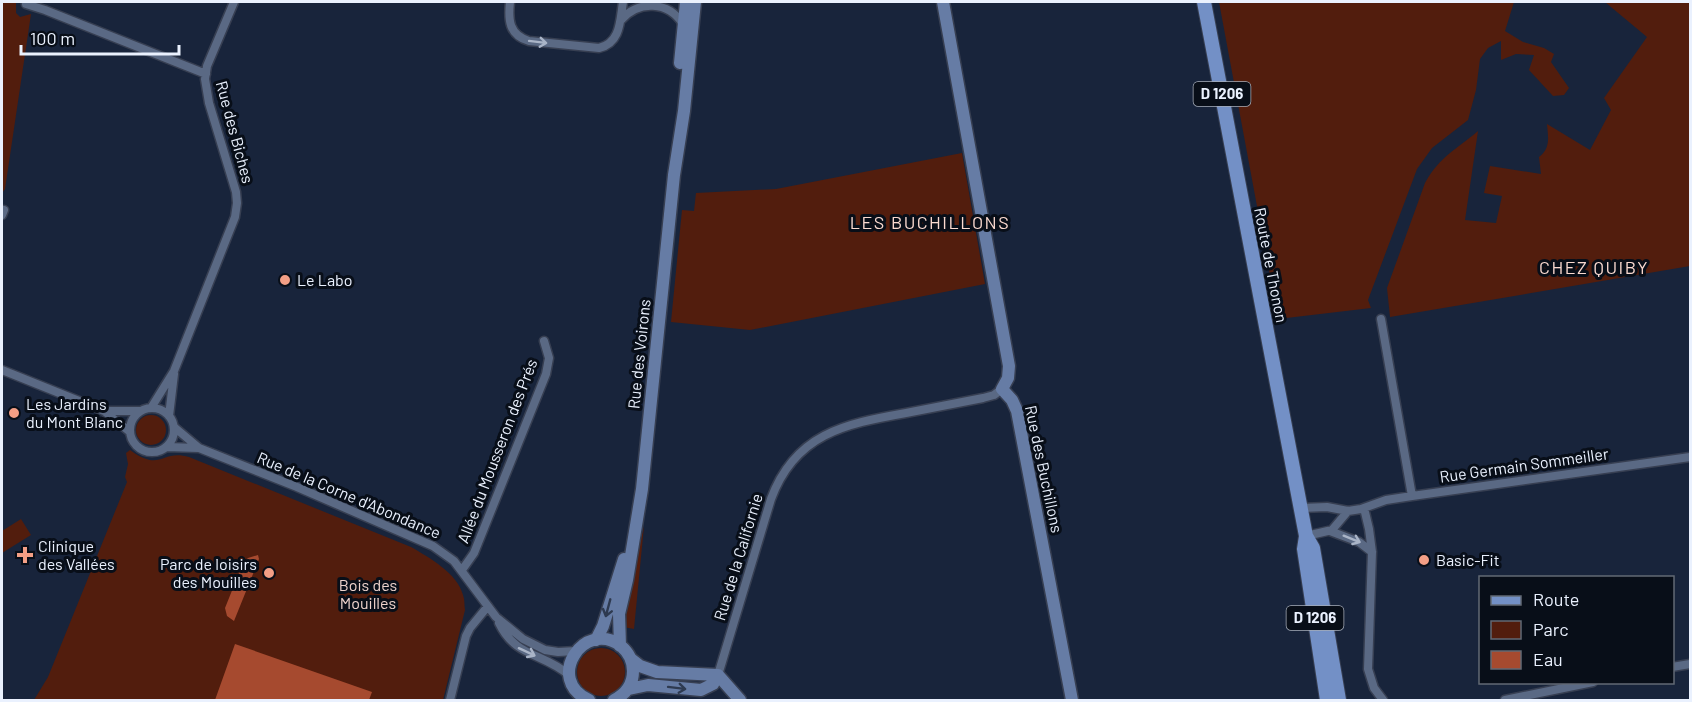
<svg xmlns="http://www.w3.org/2000/svg" width="1692" height="702" font-family="Barlow,sans-serif">
<style>
.green{fill:#521d0d}
.water{fill:#a64a2f}
.lines{fill:none;stroke-linecap:round;stroke-linejoin:round}
.street-casing{stroke:#373f52;stroke-width:11}
.secondary-casing{stroke:#373f52;stroke-width:15}
.primary-casing{stroke:#373f52;stroke-width:16}
.street{stroke:#5a6984;stroke-width:8}
.secondary{stroke:#667ca5;stroke-width:12}
.primary{stroke:#7390c6;stroke-width:14}
.oneway{stroke:#a9b4c7}
.oneway2{stroke:#2e3a50}
.poi-dot{fill:#f39f86;stroke:#080e18;stroke-width:2}
.labels{text-anchor:middle;stroke-width:6;stroke-linejoin:round;paint-order:stroke}
.shield{fill:#080e18;stroke:#a6adb9;stroke-width:1.5}
.shield-label{font-size:15px;font-weight:bold;fill:#eaf1fe}
.street-label{font-size:16px;fill:#eaf1fe;stroke:#080e18}
.poi-label{font-size:16px;fill:#eaf1fe;stroke:#080e18;text-anchor:start}
.park-label{font-size:16px;fill:#eed3cc;stroke:#080e18}
.neighbourhood-label{font-size:18px;letter-spacing:1.5px;fill:#fbdad0;stroke:#080e18}
</style>
<rect width="100%" height="100%" fill="#18243b"/>
<path class="green" d="M 2,2 L 16,2 L 16,13 L 20,17 L 31,14 L 5,189 L 2,193 Z
M 1219,2 L 1514,2 L 1505,31 L 1523,42 L 1544,48 L 1554,54 L 1551,62 L 1569,88 L 1564,95 L 1553,96 L 1529,70 L 1534,55 L 1516,54 L 1501,60 L 1501,41 L 1488,48 L 1480,59 L 1476,90 L 1468,120 L 1432,148 L 1417,169 L 1368,300 L 1371,308 L 1278,319 Z
M 1605,2 L 1690,2 L 1690,266 L 1390,317 L 1387,288 L 1425,183 C 1440,156 1456,150 1478,131 L 1465,220 L 1496,223 L 1502,196 L 1484,193 L 1490,166 L 1541,174 L 1539,157 C 1551,148 1548,137 1547,124 L 1590,150 L 1611,110 L 1604,98 L 1647,37 Z
M 962,153 L 985,284 L 750,330 L 671,322 L 682,210 L 694,211 L 696,193 L 776,189 Z
M136 430a15 15 0 1 1 30 0a15 15 0 1 1-30 0Z
M 130,450 C 161,473 161,449 189,457 L 411,547 C 430,558 457,573 463,595 C 465,600 464,605 465,610 L 443,700 L 34,700 L 48,677 L 127,482 L 125,477 L 128,464 L 126,453 Z
M 21,519 L 31,535 L 2,553 L 2,531 Z
M 644,526 L 634,629 L 623,627 L 623,613 Z
M577 672a24 24 0 1 1 48 0a24 24 0 1 1-48 0Z"/>
<path class="water" d="M 258,555 L 259,559 L 234,621 L 227,616 L 225,608 L 243,563 L 248,558 Z
M 235,644 L 372,692 L 369,700 L 215,700 Z"/>
<g class="lines">
<g class="street-casing">
<path id="street" d="M 510,2 C 508,20 509,35 529,41 L 599,48 C 621,43 620,20 623,2
M 26,4 L 45,10 L 206,74
M 621,20 C 639,0 668,1 683,24
M 2,215 L 4,210
M 1381,319 L 1412,496
M 2,370 L 104,411 L 130,432
M130 430a22 22 0 1 1 44 0a22 22 0 1 1-44 0Z
M 151,408 L 174,371 L 235,217 L 237,203 L 236,192 L 209,103 L 205,79 L 207,66 L 234,2
M 104,411 L 140,411
M 169,416 L 174,374
M 174,427 L 199,448 L 297,487 L 433,546 L 454,561 L 496,617 L 523,639 L 545,650 L 558,652 L 576,651
M 166,447 L 199,448
M 1301,508 L 1327,507 L 1348,511 L 1361,509 L 1386,500 L 1412,496 L 1690,457
M 1364,508 L 1369,529 L 1372,552 L 1368,669 L 1374,688 L 1383,700
M 1330,531 L 1359,542 L 1372,552
M 1306,536 L 1332,530 L 1348,511
M 462,570 L 474,553 L 546,374 L 549,358 L 544,341
M 499,623 C 516,658 542,652 569,675
M 1672,667 L 1690,664
M 718,675 L 771,499 C 795,434 844,424 906,413 C 931,408 957,403 983,398 L 994,395 L 1002,389
M 450,700 L 466,636 L 470,628 L 488,606
M 1505,700 L 1593,682"/>
</g>
<g class="secondary-casing">
<path id="secondary" d="M 943,2 L 1009,366 L 1008,378 L 1002,389 L 1012,400 L 1017,411 L 1072,700
M 680,63 L 686,2
M 596,640 L 603,626 L 624,559
M 620,646 L 619,614 L 627,580 L 642,489 L 674,175 L 684,111 L 695,2
M 631,659 L 640,666 L 657,672 L 718,675
M 718,675 L 740,700
M 629,689 L 648,685 L 701,690 L 713,684 L 718,675
M 589,700 C 544,680 584,618 621,646 C 628,652 633,661 633,671 C 633,685 626,694 614,700"/>
</g>
<g class="primary-casing">
<path id="primary" d="M 1204,2 L 1306,536 L 1313,548 L 1339,700
M 1306,536 L 1304,549 L 1327,700"/>
</g>
<use href="#street" class="street"/>
<use href="#secondary" class="secondary"/>
<use href="#primary" class="primary"/>
</g>
<defs><path id="oneway-shaft" d="M-6 0H5M1.5-3L5.5 0L1.5 3" fill="none" stroke-width="1.6" stroke-linecap="round" stroke-linejoin="round" transform="scale(1.5)"/></defs>
<g class="oneway">
<use href="#oneway-shaft" transform="translate(538 42) rotate(7)"/>
<use href="#oneway-shaft" transform="translate(1352 539) rotate(22)"/>
<use href="#oneway-shaft" transform="translate(527 652) rotate(25)"/>
</g>
<g class="oneway2">
<use href="#oneway-shaft" transform="translate(608 608) rotate(105)"/>
<use href="#oneway-shaft" transform="translate(677 688) rotate(7)"/>
</g>
<g class="poi-dot">
<circle cx="285" cy="280" r="6"/>
<circle cx="14" cy="413" r="6"/>
<path d="M22 546h6v6h6v6h-6v6h-6v-6h-6v-6h6z"/>
<circle cx="1424" cy="560" r="6"/>
<circle cx="269" cy="573" r="6"/>
</g>
<g class="labels">
<g class="shield">
<rect x="1193.5" y="82" width="57" height="24" rx="4.5"/>
<rect x="1286.5" y="606" width="57" height="24" rx="4.5"/>
</g>
<g class="shield-label">
<text x="1222" y="99">D 1206</text>
<text x="1315" y="623">D 1206</text>
</g>
<g class="street-label">
<text transform="translate(235 132) rotate(75)" y="6">Rue des Biches</text>
<text transform="translate(1271 265) rotate(79)" y="6">Route de Thonon</text>
<text transform="translate(639 354) rotate(-84)" y="6">Rue des Voirons</text>
<text transform="translate(497 451) rotate(-69)" y="6">Allée du Mousseron des Prés</text>
<text transform="translate(1524 465) rotate(-8)" y="6">Rue Germain Sommeiller</text>
<text transform="translate(1044 469) rotate(78)" y="6">Rue des Buchillons</text>
<text transform="translate(349 495) rotate(23)" y="6">Rue de la Corne d'Abondance</text>
<text transform="translate(738 557) rotate(-73)" y="6">Rue de la Californie</text>
</g>
<g class="poi-label">
<text x="297" y="286">Le Labo</text>
<text x="26" y="410">Les Jardins<tspan x="26" dy="18">du Mont Blanc</tspan></text>
<text x="38" y="552">Clinique<tspan x="38" dy="18">des Vallées</tspan></text>
<text x="1436" y="566">Basic-Fit</text>
<text x="257" y="570" text-anchor="end">Parc de loisirs<tspan x="257" dy="18">des Mouilles</tspan></text>
</g>
<g class="park-label">
<text x="368" y="591">Bois des<tspan x="368" dy="18">Mouilles</tspan></text>
</g>
<g class="neighbourhood-label">
<text x="930" y="229">LES BUCHILLONS</text>
<text x="1594" y="274">CHEZ QUIBY</text>
</g>
</g>
<rect width="1692" height="702" fill="none" stroke="#eaf1fe" stroke-width="6"/>
<rect x="1479" y="576" width="195" height="108" fill="#080e18" stroke="#626974" stroke-width="1.5"/>
<rect x="1491" y="596" width="30" height="9" fill="#7390c6" stroke="#626974" stroke-width="1.5"/>
<text x="1533" y="606" font-size="18" fill="#eaf1fe">Route</text>
<rect x="1491" y="621" width="30" height="18" fill="#521d0d" stroke="#626974" stroke-width="1.5"/>
<text x="1533" y="636" font-size="18" fill="#eaf1fe">Parc</text>
<rect x="1491" y="651" width="30" height="18" fill="#a64a2f" stroke="#626974" stroke-width="1.5"/>
<text x="1533" y="666" font-size="18" fill="#eaf1fe">Eau</text>
<path d="M21 45v9h158v-9" fill="none" stroke="#eaf1fe" stroke-width="3"/>
<text x="30" y="45" font-size="18" fill="#eaf1fe" stroke="#080e18" stroke-width="4.5" paint-order="stroke">100 m</text>
</svg>
